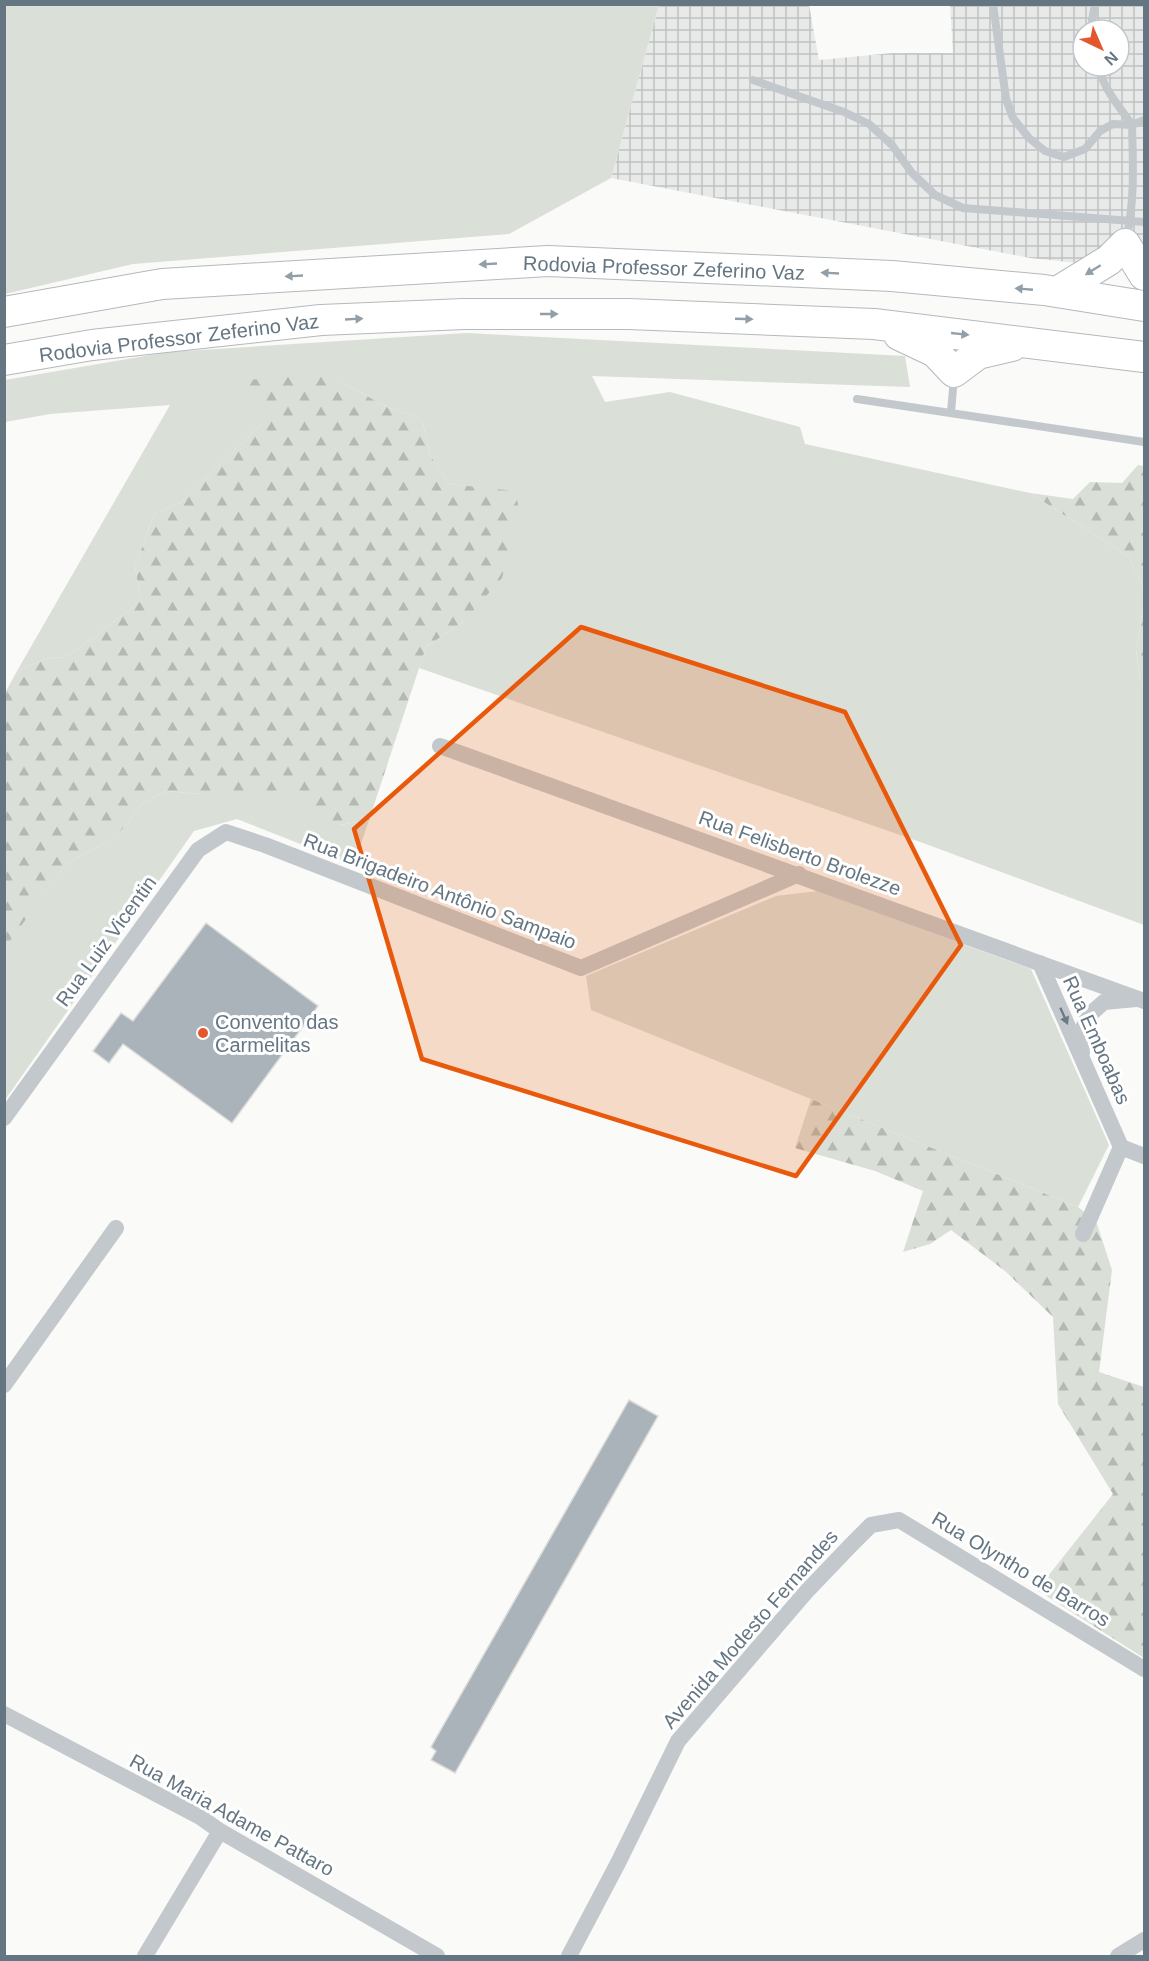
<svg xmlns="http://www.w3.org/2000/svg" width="1149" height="1961" font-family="Arial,sans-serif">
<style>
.industrial{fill:url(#industrial-grid);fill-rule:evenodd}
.green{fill:#dadfd7}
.forest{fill:url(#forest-firs)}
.building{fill:#aab3b9;stroke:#dcdcda;stroke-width:1.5}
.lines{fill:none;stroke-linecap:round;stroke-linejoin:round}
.highway-casing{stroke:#b4b9bd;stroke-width:32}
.lane{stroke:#c3c8cc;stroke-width:8}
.street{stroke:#c3c8cc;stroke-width:16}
.highway{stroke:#fff;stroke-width:30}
.oneway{fill:#939fa8}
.oneway2{fill:#6a7a87}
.marked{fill:#e8590c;fill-opacity:0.2;stroke:#e8590c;stroke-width:4.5;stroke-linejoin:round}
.poi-dot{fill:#e4572e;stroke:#fff;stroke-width:2}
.labels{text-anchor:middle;stroke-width:6;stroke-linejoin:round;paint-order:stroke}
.street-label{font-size:20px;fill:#657683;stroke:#fff}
.poi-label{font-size:20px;fill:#657683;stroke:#fff;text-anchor:start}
</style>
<defs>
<pattern id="industrial-grid" width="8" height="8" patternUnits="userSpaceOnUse" patternTransform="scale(1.5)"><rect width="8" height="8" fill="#e8e9e9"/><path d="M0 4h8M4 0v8" fill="none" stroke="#c0c1c2"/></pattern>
<pattern id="forest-firs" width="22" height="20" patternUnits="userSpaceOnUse" patternTransform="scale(1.5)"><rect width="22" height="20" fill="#dadfd7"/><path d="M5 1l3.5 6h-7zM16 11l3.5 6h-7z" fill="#b4b9b4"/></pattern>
</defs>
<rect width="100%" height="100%" fill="#fafaf8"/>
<path class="industrial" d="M 659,5 L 809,5 L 819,60 L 892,53 L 953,53 L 950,5 L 1144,5 L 1144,270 L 1030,258 L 611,178 ZM 1083,30 L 1119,30 L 1119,66 L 1083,66 Z"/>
<path class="green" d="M 4,5 L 5,4 L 659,5 L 611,178 L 509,234 L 133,264 L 5,294 Z
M 466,333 L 905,356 L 910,387 L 592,376 L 605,402 L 670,392 L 800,427 L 805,444 L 1030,493 L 1129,557 L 1144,589 L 1144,603 L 1136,649 L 1140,680 L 1144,682 L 1144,925 L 923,843 L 419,668 L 426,647 L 464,621 L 515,492 L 449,484 L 430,455 L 422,419 L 387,407 L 341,382 L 264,422 L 180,503 L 154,514 L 135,567 L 141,600 L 96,636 L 66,657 L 45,659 L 17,671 L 170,405 L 50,414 L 5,422 L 5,380 L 168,352 Z
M 166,791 L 200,794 L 294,794 L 340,825 L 369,820 L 354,865 L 237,819 L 194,831 L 5,1100 L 4,1014 L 6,1012 L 4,1011 L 5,948 L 21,925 L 66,864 L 116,837 L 142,804 Z
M 818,891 L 1031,969 L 1109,1145 L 1078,1207 L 591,1010 L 586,976 L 776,896 Z"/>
<path class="forest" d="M 320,374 L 341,382 L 387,407 L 422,419 L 430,455 L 449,484 L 515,491 L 520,513 L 502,578 L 464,621 L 426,647 L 369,820 L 340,825 L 307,815 L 294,794 L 200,794 L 166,791 L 142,804 L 116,837 L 66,864 L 5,948 L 5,693 L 17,671 L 45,659 L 66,657 L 96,636 L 141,600 L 135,567 L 154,514 L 180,503 L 264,422 L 247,380 Z
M 1138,465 L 1144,466 L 1144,589 L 1129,557 L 1030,493 L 1073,499 L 1090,482 L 1122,483 Z
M 1144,603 L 1144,682 L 1140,680 L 1136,649 Z
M 811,1099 L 1078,1207 L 1096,1221 L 1112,1270 L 1099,1372 L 1144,1387 L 1144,1658 L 1037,1590 L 1113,1494 L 1058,1404 L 1053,1317 L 1005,1271 L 951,1230 L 930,1244 L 903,1252 L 923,1191 L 875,1171 L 795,1148 Z"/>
<path class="building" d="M 206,923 L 318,1006 L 232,1123 L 123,1044 L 109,1063 L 93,1051 L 121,1013 L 133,1021 Z
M 629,1400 L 658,1416 L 455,1773 L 431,1760 L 436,1751 L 431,1747 Z"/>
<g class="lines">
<g class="highway-casing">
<path id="highway" d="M 1057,292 L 1109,260 L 1125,244 L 1144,275
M 4,312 L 162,284 L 548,261 L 892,276 L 1044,290 L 1144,306
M 899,335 L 935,352 L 954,372 L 978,354 L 1012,346
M 4,360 L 92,345 L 321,320 L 464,314 L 629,314 L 874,324 L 1144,357"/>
</g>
<path class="lane" d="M 993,4 L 1006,99 L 1013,118 L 1029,138 L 1045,151 L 1064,157 L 1085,149 L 1100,131 L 1113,124 L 1132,125 C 1133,163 1135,202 1126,240
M 1094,30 L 1092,20 L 1095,4
M 1099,66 C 1102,88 1120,107 1132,125 L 1144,120
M 753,80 L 844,112 L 869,124 L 892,145 L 912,173 L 935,195 L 963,208 L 1144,222
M 857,399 L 1144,442
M 951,412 L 954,377"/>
<path class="street" d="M 440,746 L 1144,1001
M 1040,963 L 1121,1147 L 1083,1234
M 1082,1053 L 1080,1036 L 1088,1016 L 1104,1002 L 1136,999
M 4,1118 L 198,850 L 226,832 L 265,845 L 581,968 L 799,874
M 1121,1147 L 1144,1156
M 4,1385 L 116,1228
M 4,1714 L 200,1817 L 220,1831 L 437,1956
M 145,1956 L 220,1831
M 569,1956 L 618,1863 L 678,1741 L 806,1592 L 851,1545 L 871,1525 L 899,1520 L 1144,1669
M 1118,1956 L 1144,1940"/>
<use href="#highway" class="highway"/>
</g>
<defs><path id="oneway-solid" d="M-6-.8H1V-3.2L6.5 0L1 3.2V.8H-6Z" transform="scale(1.5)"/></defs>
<g class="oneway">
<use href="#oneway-solid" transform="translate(488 264) rotate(177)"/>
<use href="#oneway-solid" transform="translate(1093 270) rotate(148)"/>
<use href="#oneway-solid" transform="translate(830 273) rotate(-177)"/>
<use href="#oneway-solid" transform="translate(294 276) rotate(177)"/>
<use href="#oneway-solid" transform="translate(1024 289) rotate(-175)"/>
<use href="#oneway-solid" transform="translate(549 314)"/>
<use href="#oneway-solid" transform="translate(354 319) rotate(-3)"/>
<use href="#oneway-solid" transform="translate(744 319) rotate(2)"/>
<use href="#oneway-solid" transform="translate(960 334) rotate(6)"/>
</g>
<use class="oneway2" href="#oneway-solid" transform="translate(1064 1016) rotate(66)"/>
<path class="marked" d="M 581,627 L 845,712 L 961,945 L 796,1176 L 422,1059 L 354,829 Z"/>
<circle class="poi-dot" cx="203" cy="1033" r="6"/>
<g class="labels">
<g class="street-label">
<text transform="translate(664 268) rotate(2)" y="7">Rodovia Professor Zeferino Vaz</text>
<text transform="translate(179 338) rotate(-7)" y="7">Rodovia Professor Zeferino Vaz</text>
<text transform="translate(800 853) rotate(20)" y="7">Rua Felisberto Brolezze</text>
<text transform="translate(440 891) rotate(21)" y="7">Rua Brigadeiro Antônio Sampaio</text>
<text transform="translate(106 941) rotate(-54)" y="7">Rua Luiz Vicentin</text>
<text transform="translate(1097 1040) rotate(66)" y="7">Rua Emboabas</text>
<text transform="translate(1021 1569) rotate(31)" y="7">Rua Olyntho de Barros</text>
<text transform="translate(750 1629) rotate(-49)" y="7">Avenida Modesto Fernandes</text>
<text transform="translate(232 1815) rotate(29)" y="7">Rua Maria Adame Pattaro</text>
</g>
<g class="poi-label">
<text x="215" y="1029">Convento das<tspan x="215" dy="23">Carmelitas</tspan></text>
</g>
</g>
<rect width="1149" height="1961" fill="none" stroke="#657683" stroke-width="12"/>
<g transform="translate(1101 48) rotate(136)"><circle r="28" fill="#ffffff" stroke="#c1c8cd" stroke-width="1.5"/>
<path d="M0-4.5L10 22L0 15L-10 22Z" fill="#e4572e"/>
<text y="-9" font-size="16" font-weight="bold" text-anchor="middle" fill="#657683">N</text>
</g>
</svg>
